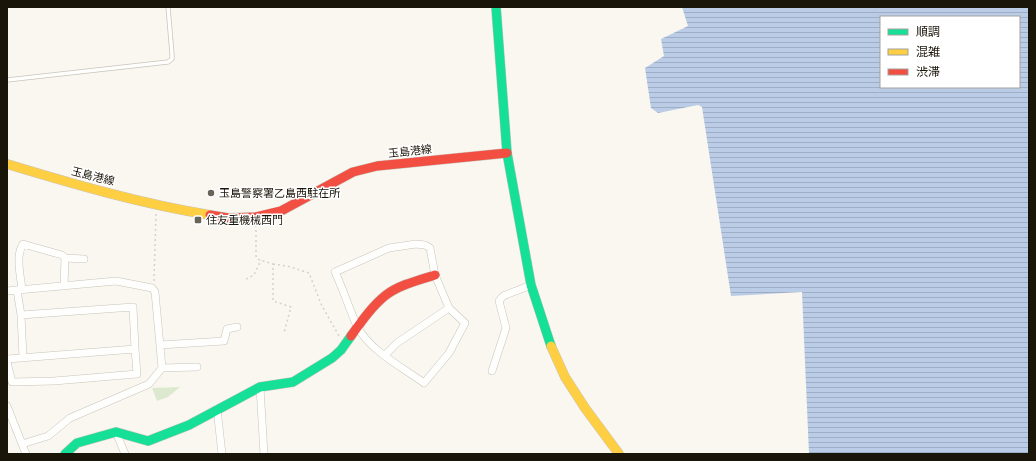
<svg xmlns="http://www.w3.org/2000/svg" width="1036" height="461" font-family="'Libre Baskerville','Noto Sans JP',serif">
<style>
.green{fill:#dde9ce}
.water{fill:url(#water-rules);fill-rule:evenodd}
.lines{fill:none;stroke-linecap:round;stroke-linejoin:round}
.lane-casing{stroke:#c8c4bb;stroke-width:5}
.street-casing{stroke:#c8c4bb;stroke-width:8}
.fast-casing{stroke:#c8c4bb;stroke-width:10}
.slow-casing{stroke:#c8c4bb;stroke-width:10}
.jam-casing{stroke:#c8c4bb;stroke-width:10}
.path{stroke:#d4d2d0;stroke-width:1.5;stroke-dasharray:2 3;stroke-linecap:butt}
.lane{stroke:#fefefd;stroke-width:3.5}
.street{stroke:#fefefd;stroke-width:7}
.fast{stroke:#16e098;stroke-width:9}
.slow{stroke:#ffcf43;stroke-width:9}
.jam{stroke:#f24e42;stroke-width:9}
.poi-dot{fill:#68645a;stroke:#fff;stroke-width:1.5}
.labels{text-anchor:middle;stroke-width:3;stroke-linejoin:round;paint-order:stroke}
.street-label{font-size:11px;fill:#1a1509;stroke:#fff}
.poi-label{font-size:11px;fill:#1a1509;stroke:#fff;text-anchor:start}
</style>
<defs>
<pattern id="water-rules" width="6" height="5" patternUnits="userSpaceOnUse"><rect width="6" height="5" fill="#bacce6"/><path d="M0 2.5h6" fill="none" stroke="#9faec4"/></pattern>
</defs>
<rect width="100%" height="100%" fill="#faf7f0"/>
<path class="green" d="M 180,387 L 168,397 L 157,401 L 152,388 Z"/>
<path class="water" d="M 682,7 L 1029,7 L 1029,454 L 809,454 L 802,292 L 731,296 L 702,107 L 698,105 L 658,113 L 651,108 L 645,68 L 664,56 L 661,39 L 688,26 ZM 881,17 L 1019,17 L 1019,87 L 881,87 Z"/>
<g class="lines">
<g class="lane-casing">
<path id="lane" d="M 7,80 L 168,62 L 172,59 L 172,54 L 168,7"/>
</g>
<g class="street-casing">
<path id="street" d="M 416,244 L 425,245 L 430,248 L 435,275 L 449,308 L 465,323 L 449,353 L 424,383 C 402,367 370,351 357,326 C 349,308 343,289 335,272 L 389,248 Z
M 65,258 L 84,259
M 17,290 L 21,315 L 133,307 L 135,349
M 22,290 C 21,277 15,256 23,244 L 62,255 L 65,258 L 64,286
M 7,291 L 116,281 L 152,288 L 155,292 L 162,368 L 149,384 L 70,418 L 48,436 L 22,444
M 21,315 L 23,358
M 160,345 L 224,341 L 227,329 L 237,327
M 385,355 L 397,343 L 449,308
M 7,359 L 135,349 L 137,374 L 54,381 L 12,382 L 7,362
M 162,368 L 197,367
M 492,371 L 506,328 L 499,301 L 503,296 L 531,285
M 260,387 L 264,454
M 7,406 L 26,454
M 217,409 L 222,454
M 116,432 L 125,454"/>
</g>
<g class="fast-casing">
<path id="fast" d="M 496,7 L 507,153 L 531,285 L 551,346
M 65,454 L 77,443 L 116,432 L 148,441 L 189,425 L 260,387 L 293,382 L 332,358 L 341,350 L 351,336"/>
</g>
<g class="slow-casing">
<path id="slow" d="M 7,164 C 73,184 142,204 210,215
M 551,346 L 565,377 L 585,408 L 619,454"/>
</g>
<g class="jam-casing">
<path id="jam" d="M 210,215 L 228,218 L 256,217 L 281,211 L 353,172 L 377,166 L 507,153
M 351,336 C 361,322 372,306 386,295 C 399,285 419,280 435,275"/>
</g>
<path class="path" d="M 256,225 L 256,256 L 257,259 L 273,264 L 273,301 L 291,307 L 284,333
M 273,264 L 287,266 L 309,273 L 321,304 L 339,336
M 246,279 L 254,275 L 261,260
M 154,281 L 156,213"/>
<use href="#lane" class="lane"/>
<use href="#street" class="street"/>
<use href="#fast" class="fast"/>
<use href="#slow" class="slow"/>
<use href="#jam" class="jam"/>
</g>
<g class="poi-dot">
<circle cx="211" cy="193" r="4"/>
<rect x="194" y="216" width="8" height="8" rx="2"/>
</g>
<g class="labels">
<g class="street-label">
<text transform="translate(410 151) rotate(-6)" y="4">玉島港線</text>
<text transform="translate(93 176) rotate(14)" y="4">玉島港線</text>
</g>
<g class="poi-label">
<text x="219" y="197">玉島警察署乙島西駐在所</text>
<text x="206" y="224">住友重機械西門</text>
</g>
</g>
<rect width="1036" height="461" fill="none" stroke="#1a1509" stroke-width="16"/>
<rect x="880" y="16" width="140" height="72" fill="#ffffff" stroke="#a3a19d"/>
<rect x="888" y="29" width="20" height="6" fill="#16e098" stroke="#a3a19d"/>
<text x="916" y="36" font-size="12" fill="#1a1509">順調</text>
<rect x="888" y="49" width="20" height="6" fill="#ffcf43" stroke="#a3a19d"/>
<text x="916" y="56" font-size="12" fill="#1a1509">混雑</text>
<rect x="888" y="69" width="20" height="6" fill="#f24e42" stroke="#a3a19d"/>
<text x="916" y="76" font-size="12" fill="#1a1509">渋滞</text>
</svg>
